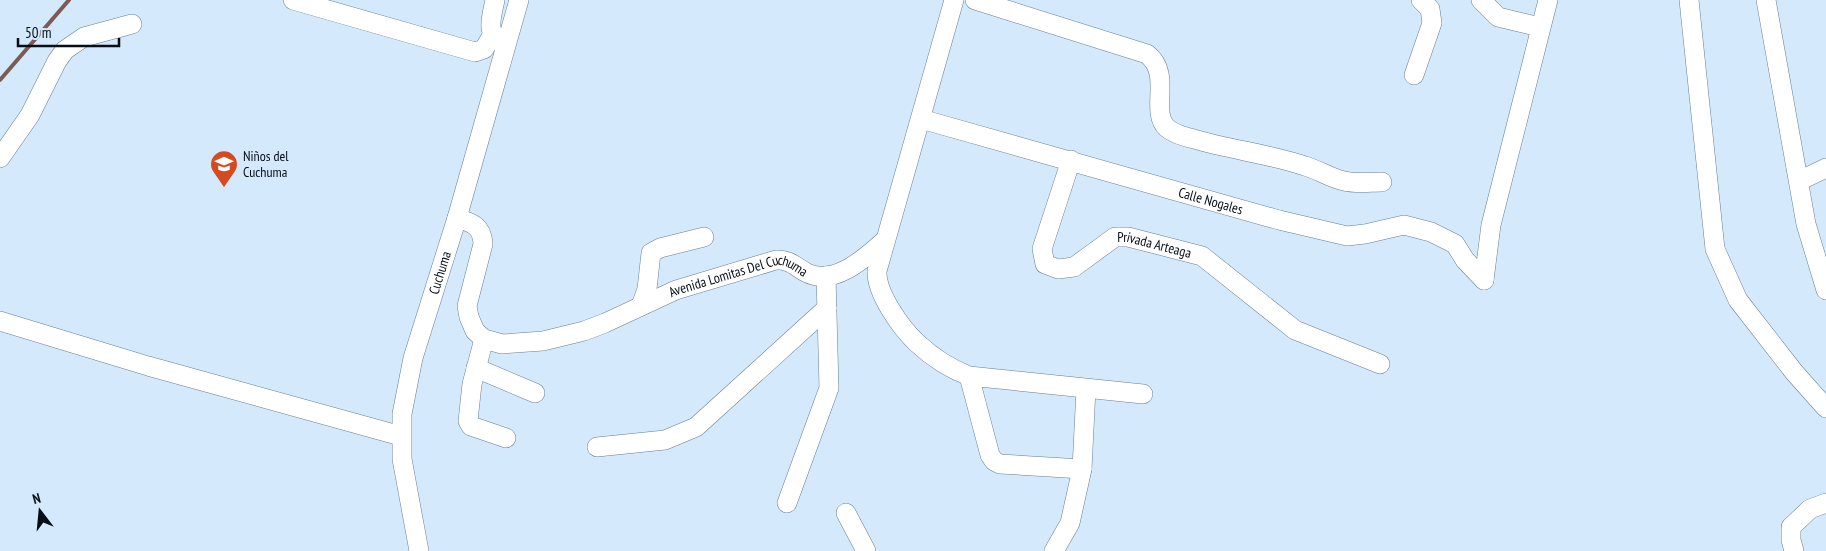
<svg xmlns="http://www.w3.org/2000/svg" width="1826" height="551" font-family="'PT Sans Narrow',sans-serif">
<style>
.lines{fill:none;stroke-linecap:round;stroke-linejoin:round}
.stream{stroke:#7b5b54;stroke-width:4}
.minor-casing{stroke:#687e95;stroke-width:20}
.minor{stroke:#fff;stroke-width:19}
.labels{text-anchor:middle;stroke-width:4;stroke-linejoin:round;paint-order:stroke}
.poi-label{font-size:14px;fill:#060e16;stroke:#d5e9fd;text-anchor:start}
.street-label{font-size:14px;fill:#060e16;stroke:#d5e9fd}
</style>
<rect width="100%" height="100%" fill="#d5e9fd"/>
<g class="lines">
<path class="stream" d="M 0,80 L 69,0"/>
<g class="minor-casing">
<g id="minor">
<path d="M 293,0 L 475,52 L 484,49 L 492,36"/>
<path d="M 495,0 C 492,15 485,34 501,42"/>
<path d="M 954,0 L 877,271 C 876,293 901,328 917,343 C 932,357 951,369 969,376 L 1143,394"/>
<path d="M 975,0 L 1147,54 C 1173,74 1149,111 1167,128 C 1174,134 1185,137 1194,139 C 1231,150 1270,154 1305,166 C 1319,170 1330,178 1344,181 C 1356,184 1370,182 1382,182"/>
<path d="M 1481,0 L 1498,17 L 1540,27"/>
<path d="M 1689,0 L 1715,249 L 1738,300 L 1794,372 L 1826,408"/>
<path d="M 1766,0 L 1806,224 L 1826,290"/>
<path d="M 1414,75 L 1432,23 L 1430,9 L 1421,0"/>
<path id="s1" d="M 921,119 L 1279,220 L 1347,236 L 1365,234 L 1404,225 L 1431,232 L 1455,244 L 1465,260 L 1484,280"/>
<path d="M 0,158 L 30,115 L 57,61 L 65,50 L 84,37 L 132,24"/>
<path id="s2" d="M 1071,160 L 1042,249 L 1045,264 L 1058,269 L 1074,267 L 1115,237 L 1128,237 L 1202,256 L 1295,330 L 1380,364"/>
<path d="M 1799,181 L 1826,168"/>
<path id="s3" d="M 457,218 C 473,223 482,226 483,244 L 467,306 L 469,317 L 475,331 L 484,339 L 502,344 L 543,341 L 584,331 L 605,323 L 676,290 L 776,260 C 789,259 796,267 807,273 C 835,286 865,258 884,241"/>
<path d="M 1484,280 L 1491,225 L 1548,0"/>
<path d="M 641,306 L 647,289 L 651,253 L 660,248 L 704,237"/>
<path d="M 0,321 L 148,366 L 401,436"/>
<path d="M 484,339 L 472,384 L 468,421 L 471,426 L 506,438"/>
<path d="M 476,368 L 535,393"/>
<path d="M 969,376 L 990,455 L 994,461 L 1000,464 L 1082,469 L 1086,389"/>
<path d="M 597,447 L 665,440 L 696,427 L 827,308"/>
<path d="M 787,503 L 829,388 L 826,276"/>
<path d="M 846,513 L 866,551"/>
<path id="s4" d="M 419,551 L 402,459 L 402,414 L 413,358 L 457,218 L 519,0"/>
<path d="M 1054,551 L 1070,523 L 1082,469"/>
<path d="M 1794,551 L 1791,540 L 1791,527 L 1810,509 L 1826,503"/>
</g>
</g>
<use href="#minor" class="minor"/>
</g>
<defs>
<g id="school-pin" transform="scale(1.4375)"><path d="M0 17L-7.5 6A9.5 9.5 0 1 1 7.5 6Z" fill="#d44b22" stroke="#d5e9fd"/><path d="M0-5L7-2L0 1L-7-2ZM-4 1L0 2.5L4 1V4Q0 6-4 4Z" fill="#fff"/></g>
</defs>
<g fill-rule="evenodd">
<use href="#school-pin" x="224" y="164"/>
</g>
<g class="labels">
<g class="poi-label">
<text x="243" y="161">Niños del<tspan x="243" dy="16">Cuchuma</tspan></text>
</g>
<g class="street-label">
<text dy="5" stroke="none"><textPath href="#s1" startOffset="301">Calle Nogales</textPath></text>
<text dy="5" stroke="none"><textPath href="#s2" startOffset="230">Privada Arteaga</textPath></text>
<text dy="5" stroke="none"><textPath href="#s4" startOffset="285">Cuchuma</textPath></text>
<text dy="5" stroke="none"><textPath href="#s3" startOffset="411">Avenida Lomitas Del Cuchuma</textPath></text>
</g>
</g>
<g transform="translate(40 511) rotate(344)" stroke="#d5e9fd" stroke-width="4" paint-order="stroke">
<path d="M0-4L9 19L0 12L-9 19Z" fill="#060e16"/>
<text y="-8" font-size="14" font-weight="bold" text-anchor="middle" fill="#060e16">N</text>
</g>
<path d="M18 38v8h101v-8" fill="none" stroke="#060e16" stroke-width="2.5"/>
<text x="25" y="38" font-size="15" fill="#060e16" stroke="#d5e9fd" stroke-width="4" paint-order="stroke">50 m</text>
</svg>
